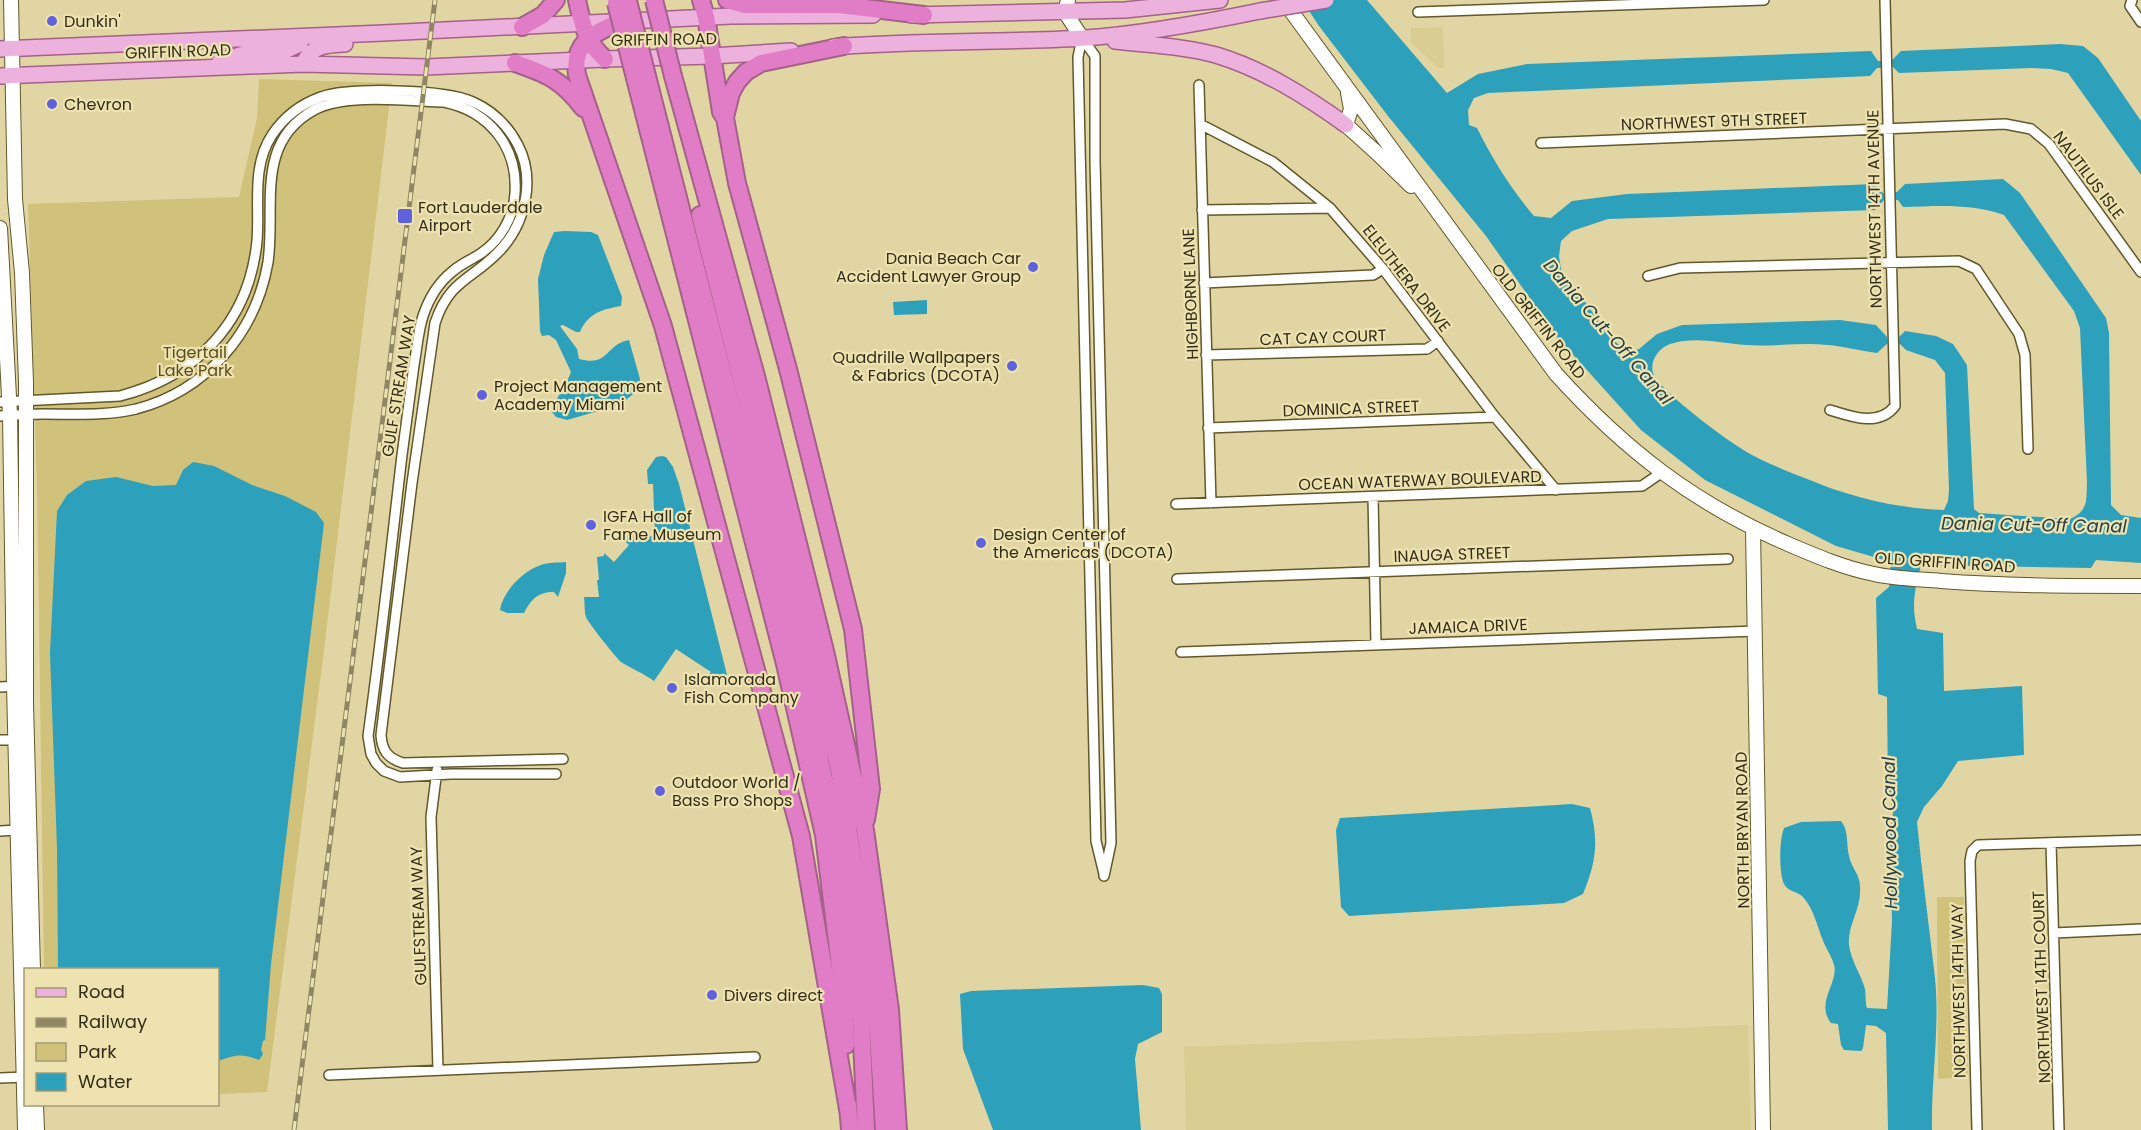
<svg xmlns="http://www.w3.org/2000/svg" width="2141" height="1130" font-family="Poppins,sans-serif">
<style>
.built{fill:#d9cd92}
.green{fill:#d0c17b}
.water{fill:#2da0bb}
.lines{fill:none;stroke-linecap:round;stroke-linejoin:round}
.street-casing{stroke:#625829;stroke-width:12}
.secondary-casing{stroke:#625829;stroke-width:16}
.primary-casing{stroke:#a4618a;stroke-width:18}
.highway-casing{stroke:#a4618a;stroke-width:20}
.street{stroke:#fff;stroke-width:9}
.secondary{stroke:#fff;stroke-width:14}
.primary{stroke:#edb1dd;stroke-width:15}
.highway{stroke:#e17dc7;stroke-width:16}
.rail-casing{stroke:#8f8763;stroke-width:5}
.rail{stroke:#eee3b0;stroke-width:3;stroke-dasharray:9;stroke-linecap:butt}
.primary-bridge-casing{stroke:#a4618a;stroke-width:18;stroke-linecap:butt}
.highway-bridge-casing{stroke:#a4618a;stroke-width:20;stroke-linecap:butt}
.primary-bridge{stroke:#edb1dd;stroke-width:15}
.highway-bridge{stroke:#e17dc7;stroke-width:16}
.poi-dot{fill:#5f62db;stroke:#eee3b0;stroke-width:2}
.labels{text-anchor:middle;stroke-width:4.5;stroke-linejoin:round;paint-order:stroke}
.poi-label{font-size:16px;fill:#322e1a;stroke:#eee3b0;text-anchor:start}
.street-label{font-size:16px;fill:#322e1a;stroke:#eee3b0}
.park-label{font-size:16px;fill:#584e21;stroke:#eee3b0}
.water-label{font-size:18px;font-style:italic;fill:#263f46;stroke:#eee3b0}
</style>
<rect width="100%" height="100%" fill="#e1d6a3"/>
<path class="built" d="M 1443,27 L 1444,68 L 1438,68 L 1411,42 L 1411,28 Z
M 1748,1025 L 1751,1130 L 1186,1130 L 1184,1047 Z"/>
<path class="green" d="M 259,79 L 392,83 L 324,650 L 267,1092 L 218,1094 L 218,970 L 44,969 L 37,488 L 28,204 L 239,197 L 257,118 Z
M 1937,897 L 1964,897 L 1968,1077 L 1938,1079 Z"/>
<path class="water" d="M 1302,0 L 1367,0 L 1447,93 L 1478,74 L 1527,64 L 1871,51 L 1878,61 L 1882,61 L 1881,68 L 1877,68 L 1870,76 L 1488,93 L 1474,98 L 1468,110 L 1469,125 L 1477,128 C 1493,160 1511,189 1534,216 L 1551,218 L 1572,201 L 1627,194 L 1874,184 L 1884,194 L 1884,200 L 1875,210 L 1608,219 L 1572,231 L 1561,241 L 1559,256 L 1561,269 L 1612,339 L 1628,353 L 1639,349 L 1657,334 L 1682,325 L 1840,320 L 1876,325 L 1887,337 L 1888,343 L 1877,353 C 1860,351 1843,346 1828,345 C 1801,342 1773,347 1746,345 C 1721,343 1695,336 1670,344 C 1658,348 1647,364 1655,377 C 1668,397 1731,444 1754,456 C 1775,467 1810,480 1833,489 C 1869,501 1906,509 1944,510 L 1948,501 L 1949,490 L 1945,373 L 1935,360 L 1906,350 L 1899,343 L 1899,337 L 1905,331 L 1936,336 L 1953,344 L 1967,365 L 1974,509 L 1979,513 L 2070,519 C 2089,510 2086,501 2087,482 L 2080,328 L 2074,311 L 2004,215 C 1971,203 1937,206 1903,207 L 1898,200 L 1895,200 L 1895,192 L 1897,192 L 1905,184 L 2003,179 L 2020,193 L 2106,318 L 2109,333 L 2111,505 L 2121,515 L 2141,518 L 2141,563 L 2096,560 L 2091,568 L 1921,565 C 1915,590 1911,603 1917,629 L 1943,633 L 1944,691 L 2022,686 L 2024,755 L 1958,761 L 1942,786 L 1924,807 L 1917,822 C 1922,874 1929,926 1935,978 C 1940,1028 1931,1080 1932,1130 L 1888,1130 L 1886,1033 L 1876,1026 L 1866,1025 L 1863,1048 L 1861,1051 L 1844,1050 L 1841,1045 L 1838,1024 L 1831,1023 C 1815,1003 1839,982 1834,965 C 1832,957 1827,950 1824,943 C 1817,927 1815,911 1803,897 C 1797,891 1788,892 1784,884 C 1779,872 1779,841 1784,828 L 1801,822 L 1841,821 C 1849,831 1846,843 1849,856 C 1851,867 1860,875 1860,886 C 1862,909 1847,925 1849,945 C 1851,961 1861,974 1865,989 C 1866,995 1865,1002 1867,1008 L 1887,1009 L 1892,921 L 1890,834 L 1893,813 L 1888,788 L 1887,697 L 1878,694 L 1876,598 L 1889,587 L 1891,562 L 1836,546 L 1705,480 L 1641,430 L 1558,338 L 1486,236 L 1388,116 L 1319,26 Z
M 2060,44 L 2083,46 L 2098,58 L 2141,121 L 2141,175 L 2068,73 L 2051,69 L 2031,68 L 1899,73 L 1892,66 L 1892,60 L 1901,51 Z
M 565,231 L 591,232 L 598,235 L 622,297 L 621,306 C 603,309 588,313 580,332 L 576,332 L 563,325 L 560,326 L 577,349 L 579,359 C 610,367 604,345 629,340 L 640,379 L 640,389 L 619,405 L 567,420 L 556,417 L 552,412 C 552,404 567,384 571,372 L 556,340 L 549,335 L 542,336 L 540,331 L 538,279 L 544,255 L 554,232 Z
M 927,300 L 927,314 L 894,315 L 893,302 Z
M 662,456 L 666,457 L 673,467 L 679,484 L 727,675 L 712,678 L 708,675 L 711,672 L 676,649 L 654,681 C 643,673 632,669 621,662 C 618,660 586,620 586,617 C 584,611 585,603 584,597 L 599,597 L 597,580 L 599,580 L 597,557 L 604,556 L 604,553 L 614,562 L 629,545 L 618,535 L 635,534 L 636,537 L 655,536 L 653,484 L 648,484 L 647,470 L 656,457 Z
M 193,462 L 214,466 L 252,485 L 285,496 L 316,512 L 324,523 L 271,964 L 265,1040 L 263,1041 L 261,1050 L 263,1054 L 259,1060 C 240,1053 236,1055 218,1061 L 218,970 L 58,969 L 57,848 L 50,653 L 57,511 L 67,495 L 86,481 L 116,477 L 153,486 L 176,485 L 183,470 Z
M 566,562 L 566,573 L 558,597 L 554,592 C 537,592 531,600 524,613 L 507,613 L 500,610 C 503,591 523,571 541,565 C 549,562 558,563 566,562 Z
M 1572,804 L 1590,808 C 1599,841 1596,863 1583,894 L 1564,903 L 1349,916 L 1341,907 L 1336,830 L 1340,818 Z
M 1143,985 L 1159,988 L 1162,994 L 1162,1032 L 1138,1044 L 1135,1059 L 1141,1130 L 993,1130 L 963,1049 L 960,994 L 971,991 Z"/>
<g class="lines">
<g class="street-casing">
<path id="street" d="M 2132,0 L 2130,6 L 2141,22
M 1418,12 L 1764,0
M 1082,38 L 1095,56 L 1095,160 L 1111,843 L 1104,876
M 1082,38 L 1078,57 L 1096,841 L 1104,874
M 1199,85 L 1211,503
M 1200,124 L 1273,162 L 1330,208 L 1383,269 L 1495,417 L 1556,490
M 1541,143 L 2005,124 L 2031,129 L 2049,144 L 2141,272
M 1202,210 L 1330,208
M 1648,276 L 1680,268 L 1959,261 L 1976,269 L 2019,334 L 2025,355 L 2028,449
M 1204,283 L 1373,275 L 1383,269
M 1206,355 L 1427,349 L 1438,341
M 0,402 L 120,396 C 197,376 249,322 257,241 C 260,205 251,167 272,135 C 284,117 301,104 321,97 C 350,87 446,89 473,102 C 493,111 508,126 518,145 C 535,178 526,220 503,247 C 476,279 450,277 435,323 L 412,483 L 381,735 C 382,750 387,758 403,763 L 563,759
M 1830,410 C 1852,417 1879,427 1895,406 L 1885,0
M 0,416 C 15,415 30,414 45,414 C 76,414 106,416 136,409 C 206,391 256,333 268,262 C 276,207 254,143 314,110 C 345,93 409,101 444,102 C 489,111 518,147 515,193 C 514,217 500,241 480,254 C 471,260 461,264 453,271 C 439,282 429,298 423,316 C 418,331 417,349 414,365 C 410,395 406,425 402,455 C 391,549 381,642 368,736 L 371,754 L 376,763 L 384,771 L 400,777 L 451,774 L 556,774
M 1208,428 L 1495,417
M 1373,497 L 1376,645
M 1176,504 L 1642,486 L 1661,473
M 1177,579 L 1728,559
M 1181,652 L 1756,631
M 0,687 L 19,686
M 0,740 L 15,740
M 437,770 L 431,817 L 438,1070
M 0,831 L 17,830
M 2051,843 L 2059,1130
M 2054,933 L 2141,929
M 329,1075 L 755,1057
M 0,1078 L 26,1077
M 1977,1130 L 1970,861 L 1972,851 L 1978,845 L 2141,840"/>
</g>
<g class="secondary-casing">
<path id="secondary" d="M 11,0 L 15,199 L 22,273 L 26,382 L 26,703 L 33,970
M 1068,0 L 1065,12 L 1082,38
M 1283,0 L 1556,374 C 1625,450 1693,503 1788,544 C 1816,556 1844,568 1874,574 C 1896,579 1919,579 1941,581 C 2008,586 2075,586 2141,586
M 1348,93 L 1351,109 L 1346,125 L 1377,153 L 1411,186
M 0,228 L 10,415 L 14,686 L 25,1130
M 1753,529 L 1763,1130
M 36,1104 L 37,1130"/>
</g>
<g class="primary-casing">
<path id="primary" d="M 912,15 L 1125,10 L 1220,0
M 1115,41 C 1149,45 1183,46 1216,55 C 1263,69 1307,97 1346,125
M 833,47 C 917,40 1001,43 1084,38 C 1143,34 1202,23 1260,11
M 0,49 L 383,33 L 731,16 L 873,15
M 220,61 L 247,53 L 287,50 L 300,44 L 301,37
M 303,64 C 312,45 326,45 345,44
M 0,76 L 303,64 L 426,67 L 605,59 L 712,56 L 791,51"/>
</g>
<g class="highway-casing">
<path id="highway" d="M 577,0 C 582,24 586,42 605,59
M 701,0 L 706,17 L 721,112 L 725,118 L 737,183 L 788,369 L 853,629 L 871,789 L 866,820
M 727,0 L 745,5 L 839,5 L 924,15
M 619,22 C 593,34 572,42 577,75 L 663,326 L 801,836 L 849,1115
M 522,27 L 543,15 L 556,0
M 515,63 C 547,74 562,80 583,108
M 647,76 L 809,710 L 836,834 L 861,1018 L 866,1130
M 673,76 L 756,376 L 825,651 L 865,830 L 890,1010 L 898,1130
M 635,78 L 785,664 L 824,835 L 844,1000 L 846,1045
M 725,117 L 731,93 L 737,82 L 746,72 L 761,63 L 844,46
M 700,215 L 839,769 L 877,1018 L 884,1130
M 848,1104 L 850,1130"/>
</g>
<use href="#street" class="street"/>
<use href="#secondary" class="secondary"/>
<use href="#primary" class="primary"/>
<use href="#highway" class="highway"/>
<g class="rail-casing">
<path id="rail" d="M 294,1130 L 435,0"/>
</g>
<use href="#rail" class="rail"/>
<g class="primary-bridge-casing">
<path id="primary-bridge" d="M 1260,11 L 1326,0"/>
</g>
<g class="highway-bridge-casing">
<path id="highway-bridge" d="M 654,0 L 673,76
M 628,1 L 647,76
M 616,3 L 635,78"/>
</g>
<use href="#primary-bridge" class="primary-bridge"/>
<use href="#highway-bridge" class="highway-bridge"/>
</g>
<g class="poi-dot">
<circle cx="52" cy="21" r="6"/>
<circle cx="52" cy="104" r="6"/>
<rect x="397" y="208" width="16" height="16" rx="3"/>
<circle cx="1033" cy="267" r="6"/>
<circle cx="1012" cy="366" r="6"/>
<circle cx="482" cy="395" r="6"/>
<circle cx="591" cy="525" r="6"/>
<circle cx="981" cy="543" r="6"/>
<circle cx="672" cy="688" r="6"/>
<circle cx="660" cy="791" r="6"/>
<circle cx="712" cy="995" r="6"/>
</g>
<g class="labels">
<g class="poi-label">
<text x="64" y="27">Dunkin'</text>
<text x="64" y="110">Chevron</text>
<text x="418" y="213">Fort Lauderdale<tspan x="418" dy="18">Airport</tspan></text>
<text x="1021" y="264" text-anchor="end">Dania Beach Car<tspan x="1021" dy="18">Accident Lawyer Group</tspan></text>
<text x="1000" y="363" text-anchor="end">Quadrille Wallpapers<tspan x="1000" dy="18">&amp; Fabrics (DCOTA)</tspan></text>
<text x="494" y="392">Project Management<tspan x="494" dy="18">Academy Miami</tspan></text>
<text x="603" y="522">IGFA Hall of<tspan x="603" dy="18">Fame Museum</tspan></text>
<text x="993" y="540">Design Center of<tspan x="993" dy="18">the Americas (DCOTA)</tspan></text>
<text x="684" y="685">Islamorada<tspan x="684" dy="18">Fish Company</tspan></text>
<text x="672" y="788">Outdoor World /<tspan x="672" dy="18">Bass Pro Shops</tspan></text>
<text x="724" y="1001">Divers direct</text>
</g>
<g class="street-label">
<text transform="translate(664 39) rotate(-1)" y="6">GRIFFIN ROAD</text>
<text transform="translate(178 51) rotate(-2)" y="6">GRIFFIN ROAD</text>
<text transform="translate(1714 121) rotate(-2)" y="6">NORTHWEST 9TH STREET</text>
<text transform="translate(2089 175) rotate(53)" y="6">NAUTILUS ISLE</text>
<text transform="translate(1874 209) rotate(-91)" y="6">NORTHWEST 14TH AVENUE</text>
<text transform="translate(1407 278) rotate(52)" y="6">ELEUTHERA DRIVE</text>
<text transform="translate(1190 294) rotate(-92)" y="6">HIGHBORNE LANE</text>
<text transform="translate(1539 321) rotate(52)" y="6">OLD GRIFFIN ROAD</text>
<text transform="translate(1323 337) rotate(-2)" y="6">CAT CAY COURT</text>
<text transform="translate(398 386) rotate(-81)" y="6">GULF STREAM WAY</text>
<text transform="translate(1351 408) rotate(-2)" y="6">DOMINICA STREET</text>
<text transform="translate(1420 480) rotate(-2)" y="6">OCEAN WATERWAY BOULEVARD</text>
<text transform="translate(1452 554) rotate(-2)" y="6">INAUGA STREET</text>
<text transform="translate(1945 562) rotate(4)" y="6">OLD GRIFFIN ROAD</text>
<text transform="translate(1468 626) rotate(-2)" y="6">JAMAICA DRIVE</text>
<text transform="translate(1742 830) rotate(-91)" y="6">NORTH BRYAN ROAD</text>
<text transform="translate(418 916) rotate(-92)" y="6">GULFSTREAM WAY</text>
<text transform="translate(2041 987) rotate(-92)" y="6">NORTHWEST 14TH COURT</text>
<text transform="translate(1958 991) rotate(-91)" y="6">NORTHWEST 14TH WAY</text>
</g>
<g class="park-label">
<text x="195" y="358">Tigertail<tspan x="195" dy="18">Lake Park</tspan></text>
</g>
<g class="water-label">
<text transform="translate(1608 332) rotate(49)" y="6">Dania Cut-Off Canal</text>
<text transform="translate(2034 525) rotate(1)" y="6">Dania Cut-Off Canal</text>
<text transform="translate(1890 833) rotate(-91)" y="6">Hollywood Canal</text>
</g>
</g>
<rect x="24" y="968" width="195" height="138" fill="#eee3b0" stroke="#a39b74" stroke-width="1.5"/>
<rect x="36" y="988" width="30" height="9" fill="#edb1dd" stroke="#a39b74" stroke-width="1.5"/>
<text x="78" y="998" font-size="18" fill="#322e1a">Road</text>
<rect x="36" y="1018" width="30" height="9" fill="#8f8763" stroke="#a39b74" stroke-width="1.5"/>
<text x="78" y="1028" font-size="18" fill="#322e1a">Railway</text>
<rect x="36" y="1043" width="30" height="18" fill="#d0c17b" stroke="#a39b74" stroke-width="1.5"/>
<text x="78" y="1058" font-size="18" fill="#322e1a">Park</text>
<rect x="36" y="1073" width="30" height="18" fill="#2da0bb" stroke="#a39b74" stroke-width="1.5"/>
<text x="78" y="1088" font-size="18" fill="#322e1a">Water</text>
</svg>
